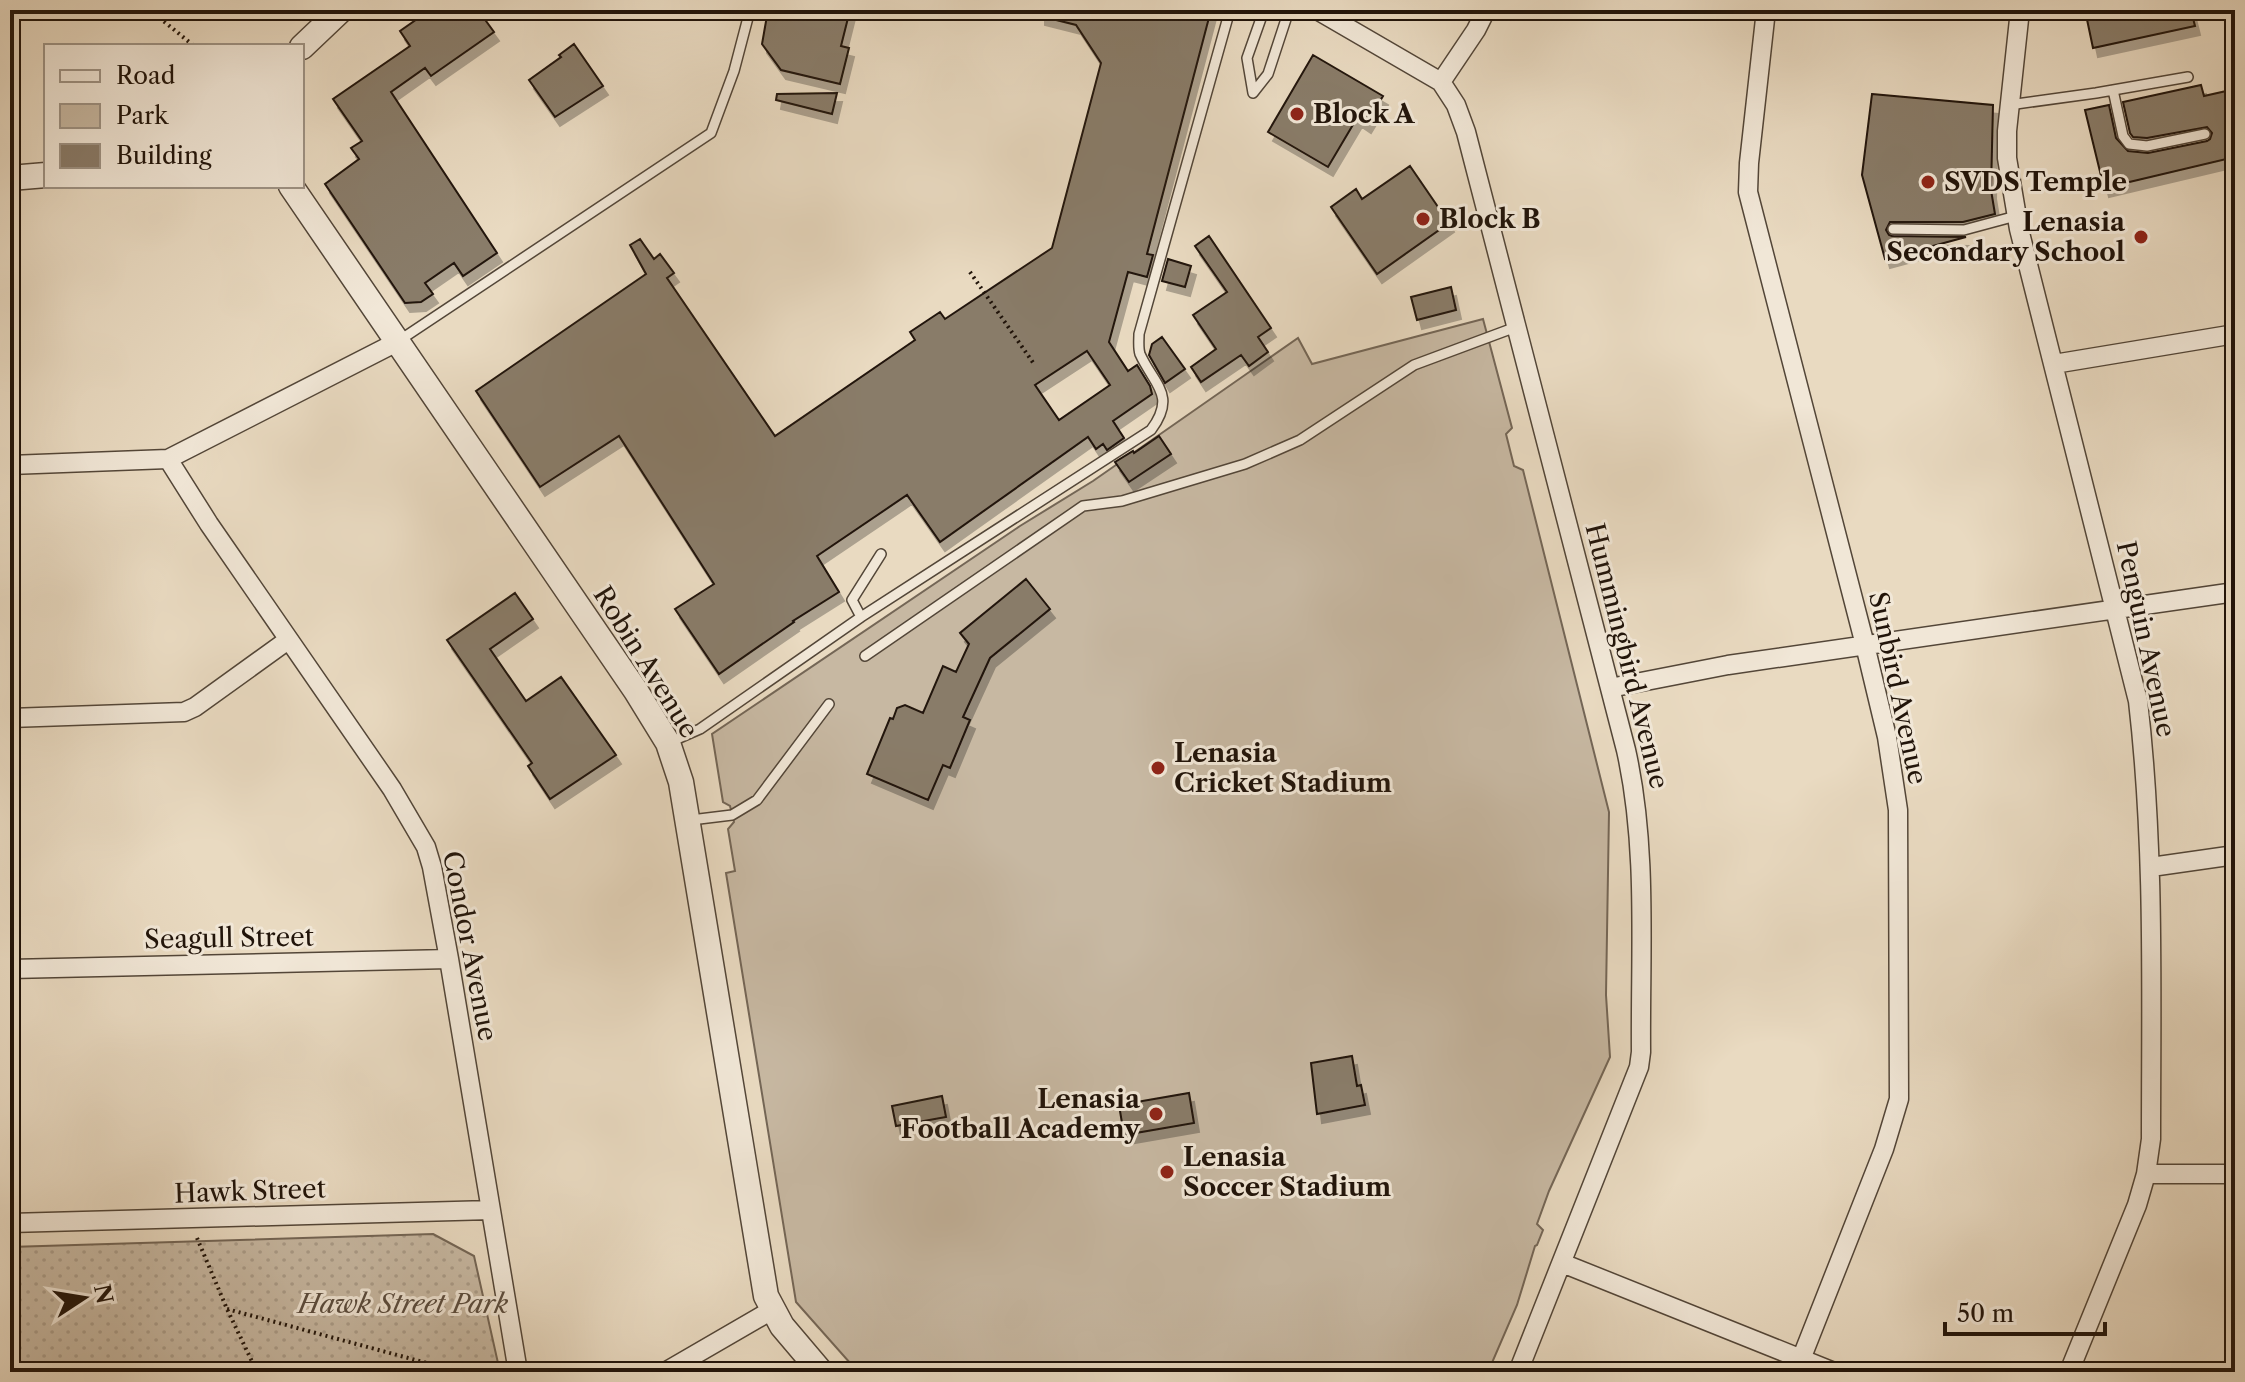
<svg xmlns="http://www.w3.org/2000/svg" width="2245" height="1382" font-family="'Libre Caslon Text',serif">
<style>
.green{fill:url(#green-dots);stroke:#746656;stroke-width:2}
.pitch{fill:#c7b8a2;stroke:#746656;stroke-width:2}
.building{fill:#897b69;stroke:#21140a;stroke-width:2;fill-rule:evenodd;filter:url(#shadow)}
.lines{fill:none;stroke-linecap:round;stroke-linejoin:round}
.service-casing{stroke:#534638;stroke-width:12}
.minor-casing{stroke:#534638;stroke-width:21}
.tertiary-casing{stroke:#534638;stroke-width:27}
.path{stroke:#21140a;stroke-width:4;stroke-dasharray:2 4;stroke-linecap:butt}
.service{stroke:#f1e7d7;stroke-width:9}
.minor{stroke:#f1e7d7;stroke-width:18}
.tertiary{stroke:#f1e7d7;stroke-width:24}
.poi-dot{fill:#8f2418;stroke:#f1e7d7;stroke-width:3}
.labels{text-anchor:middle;stroke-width:6;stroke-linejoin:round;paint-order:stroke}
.poi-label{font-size:26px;font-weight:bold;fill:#21140a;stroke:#f1e7d7;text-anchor:start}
.street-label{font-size:26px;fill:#21140a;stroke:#f1e7d7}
.park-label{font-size:26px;font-style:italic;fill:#5b4d3f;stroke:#f1e7d7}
</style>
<defs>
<pattern id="green-dots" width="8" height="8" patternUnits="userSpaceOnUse" patternTransform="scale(2)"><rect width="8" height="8" fill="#c7b8a2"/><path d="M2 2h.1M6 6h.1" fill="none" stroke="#ab9d8a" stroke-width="1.8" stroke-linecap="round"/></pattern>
<filter id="shadow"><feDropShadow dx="5" dy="9" stdDeviation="0" flood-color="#0004"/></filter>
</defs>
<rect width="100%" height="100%" fill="#e9dac1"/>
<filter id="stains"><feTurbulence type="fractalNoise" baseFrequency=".0025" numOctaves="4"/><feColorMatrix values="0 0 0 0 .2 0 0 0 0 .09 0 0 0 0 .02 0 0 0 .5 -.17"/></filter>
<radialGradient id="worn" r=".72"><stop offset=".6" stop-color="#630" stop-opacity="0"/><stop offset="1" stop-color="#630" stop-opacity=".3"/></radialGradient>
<path class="green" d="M 433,1234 L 474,1256 L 500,1372 L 10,1372 L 10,1247 Z"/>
<path class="pitch" d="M 1483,319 L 1512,428 L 1506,434 L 1514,466 L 1523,470 L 1609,812 L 1606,995 L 1610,1057 L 1549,1191 L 1537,1224 L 1543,1230 L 1537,1245 L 1535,1246 L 1517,1305 L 1488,1372 L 858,1372 L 796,1302 L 726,873 L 735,871 L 728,829 L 734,822 L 730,806 L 723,802 L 712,734 L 1020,526 L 1093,481 L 1298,338 L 1312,364 Z"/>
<path class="building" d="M 430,10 L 478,10 L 494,32 L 431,76 L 425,68 L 391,92 L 497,253 L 463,276 L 454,263 L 425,283 L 433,294 L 421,302 L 405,303 L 325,184 L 359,159 L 351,148 L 362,141 L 333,99 L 410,46 L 400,31 Z
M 768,10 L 850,10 L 841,46 L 849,48 L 840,84 L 781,70 L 762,44 Z
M 1040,10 L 1211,10 L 1147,254 L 1153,255 L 1147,277 L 1128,272 L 1109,342 L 1128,371 L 1137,365 L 1150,386 L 1152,394 L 1113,421 L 1124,438 L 1107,450 L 1103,444 L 1096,449 L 1088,437 L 940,542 L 907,495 L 817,556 L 839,592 L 793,621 L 794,622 L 719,674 L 675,609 L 714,584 L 619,436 L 540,487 L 476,391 L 646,274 L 630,245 L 640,239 L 654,259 L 660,254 L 674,273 L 667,278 L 775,436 L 915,340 L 910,332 L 940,312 L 945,319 L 1052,248 L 1101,63 L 1076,25 L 1040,16 ZM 1087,351 L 1110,385 L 1059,420 L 1035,385 Z
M 2085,10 L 2191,10 L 2195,26 L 2093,48 Z
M 574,44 L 603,86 L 555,117 L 529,80 L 561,57 L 559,55 Z
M 1313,55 L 1383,96 L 1366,124 L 1357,118 L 1328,167 L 1268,132 Z
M 2201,85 L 2204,96 L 2235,89 L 2235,157 L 2104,188 L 2085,110 L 2109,105 L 2116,138 L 2128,151 L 2148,153 L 2207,141 L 2210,139 L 2212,133 L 2207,127 L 2147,138 L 2133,137 L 2130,133 L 2123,102 Z
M 837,93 L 832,114 L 776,100 L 777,94 Z
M 1872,94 L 1993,105 L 1991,190 L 1995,214 L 1963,222 L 1890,222 L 1886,230 L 1889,235 L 1892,236 L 1966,237 L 1885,259 L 1862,175 Z
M 1410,166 L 1449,223 L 1377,274 L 1331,207 L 1356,189 L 1362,199 Z
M 1209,236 L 1271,328 L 1258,337 L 1268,352 L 1249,366 L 1241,355 L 1201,382 L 1191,367 L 1216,349 L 1193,315 L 1227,292 L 1195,246 Z
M 1168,259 L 1191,266 L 1185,287 L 1162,281 Z
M 1451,287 L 1456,310 L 1417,320 L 1411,297 Z
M 1162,337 L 1185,369 L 1165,383 L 1149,355 L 1152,344 Z
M 1159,436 L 1171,454 L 1129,482 L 1115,462 L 1133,451 L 1134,453 Z
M 1026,579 L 1050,609 L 990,658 L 963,717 L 970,720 L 950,768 L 943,765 L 928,800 L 867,774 L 890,718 L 893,719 L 897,708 L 905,705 L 923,713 L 943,666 L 956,672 L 969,644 L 960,633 Z
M 515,593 L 533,619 L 490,649 L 526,701 L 561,677 L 616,755 L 550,799 L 528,766 L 532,763 L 447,640 Z
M 1352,1056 L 1357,1086 L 1361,1085 L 1365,1105 L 1317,1114 L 1311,1063 Z
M 1189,1093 L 1194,1123 L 1124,1135 L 1119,1105 Z
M 942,1096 L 946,1117 L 896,1126 L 892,1106 Z"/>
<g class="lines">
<g class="service-casing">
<path id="service" d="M 1264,10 L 1247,58 L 1253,93 L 1268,74 L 1289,10
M 2113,90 L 2123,136 L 2129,144 L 2147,146 L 2205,134
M 2009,105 L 2096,93 L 2188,77
M 1893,229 L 1964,230 L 2016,216
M 400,340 L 711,133 L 734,71 L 750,10
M 861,617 L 1151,430 C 1177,395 1154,385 1140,354 C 1138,348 1139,340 1139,334 L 1230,10
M 865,656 L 1083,506 L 1122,501 L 1245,464 L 1300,440 L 1414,365 L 1516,327
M 668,743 L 700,729 L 861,617 L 852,600 L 881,554
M 691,820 L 732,815 L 757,800 L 829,704"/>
</g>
<g class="minor-casing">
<path id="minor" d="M 1317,10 L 1441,82 L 1456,105 L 1466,132 L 1626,750 C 1648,848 1640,952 1641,1052 L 1639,1067 L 1518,1372
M 1766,10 L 1749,163 L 1748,192 L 1865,645 L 1887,737 L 1898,810 L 1899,1099 L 1884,1149 L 1796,1372
M 2020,10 L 2007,131 L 2007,158 L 2019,229 L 2138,701 C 2155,847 2151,993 2151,1139 L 2146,1174 L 2137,1205 L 2069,1372
M 1441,82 L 1476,30 L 1486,10
M 2054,364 L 2235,334
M 168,459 L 209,524 L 392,789 L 426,847 L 432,867 L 449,959 L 518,1372
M 10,465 L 168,459 L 397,342
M 1610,688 L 1728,665 L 2235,592
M 10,718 L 184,712 L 195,707 L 288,640
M 2151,867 L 2235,855
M 10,969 L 449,959
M 2146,1174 L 2235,1174
M 10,1223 L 491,1210
M 1562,1263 L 1834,1372
M 665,1372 L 772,1310"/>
</g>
<g class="tertiary-casing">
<path id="tertiary" d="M 302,47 L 341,10
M 10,178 L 46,175
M 291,186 L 636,691 L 668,743 L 681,782 L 766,1296 L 782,1326 L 821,1372"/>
</g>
<path class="path" d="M 150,10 L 194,46
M 970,272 L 1034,364
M 197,1238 L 227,1309 L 257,1372
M 227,1309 L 460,1372"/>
<use href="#service" class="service"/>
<use href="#minor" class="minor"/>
<use href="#tertiary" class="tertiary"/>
</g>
<g class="poi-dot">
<circle cx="1297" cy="114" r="8"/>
<circle cx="1928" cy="182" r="8"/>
<circle cx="1423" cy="219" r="8"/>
<circle cx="2141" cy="237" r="8"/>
<circle cx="1158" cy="768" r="8"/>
<circle cx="1156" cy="1114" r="8"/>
<circle cx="1167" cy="1172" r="8"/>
</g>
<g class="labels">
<g class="poi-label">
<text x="1313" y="123">Block A</text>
<text x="1944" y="191">SVDS Temple</text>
<text x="1439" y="228">Block B</text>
<text x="2125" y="231" text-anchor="end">Lenasia<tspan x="2125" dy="30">Secondary School</tspan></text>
<text x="1174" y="762">Lenasia<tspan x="1174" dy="30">Cricket Stadium</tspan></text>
<text x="1140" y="1108" text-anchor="end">Lenasia<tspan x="1140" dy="30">Football Academy</tspan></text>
<text x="1183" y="1166">Lenasia<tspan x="1183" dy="30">Soccer Stadium</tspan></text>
</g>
<g class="street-label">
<text transform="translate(2146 639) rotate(78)" y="9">Penguin Avenue</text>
<text transform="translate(1627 656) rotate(76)" y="9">Hummingbird Avenue</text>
<text transform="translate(646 662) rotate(58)" y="9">Robin Avenue</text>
<text transform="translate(1898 688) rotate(78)" y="9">Sunbird Avenue</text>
<text transform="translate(229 938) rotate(-1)" y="9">Seagull Street</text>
<text transform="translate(470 946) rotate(79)" y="9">Condor Avenue</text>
<text transform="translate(250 1191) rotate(-2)" y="9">Hawk Street</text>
</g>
<g class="park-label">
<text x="403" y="1313">Hawk Street Park</text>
</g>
</g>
<rect width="2245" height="1382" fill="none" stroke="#e9dac1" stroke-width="40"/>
<rect x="12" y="12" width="2221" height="1358" fill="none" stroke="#21140a" stroke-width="4"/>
<rect x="20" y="20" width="2205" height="1342" fill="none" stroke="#21140a" stroke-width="2"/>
<rect x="44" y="44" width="260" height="144" fill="#f1e7d7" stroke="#9e9385" stroke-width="2"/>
<rect x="60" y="70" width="40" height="12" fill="#f1e7d7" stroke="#9e9385" stroke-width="2"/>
<text x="116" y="84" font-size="24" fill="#21140a">Road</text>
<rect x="60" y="104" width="40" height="24" fill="#c7b8a2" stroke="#9e9385" stroke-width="2"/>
<text x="116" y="124" font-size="24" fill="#21140a">Park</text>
<rect x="60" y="144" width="40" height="24" fill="#897b69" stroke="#9e9385" stroke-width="2"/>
<text x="116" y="164" font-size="24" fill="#21140a">Building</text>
<g transform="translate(84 1298) rotate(78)" stroke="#f1e7d7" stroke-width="6" paint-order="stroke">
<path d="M0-6L14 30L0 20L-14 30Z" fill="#21140a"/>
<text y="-12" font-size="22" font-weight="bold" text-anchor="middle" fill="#21140a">N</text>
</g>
<path d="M1945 1322v12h160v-12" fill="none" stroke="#21140a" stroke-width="4"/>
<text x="1957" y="1322" font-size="24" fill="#21140a" stroke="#f1e7d7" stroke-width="6" paint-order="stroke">50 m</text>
<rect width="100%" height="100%" filter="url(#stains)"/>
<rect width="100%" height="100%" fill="url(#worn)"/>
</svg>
